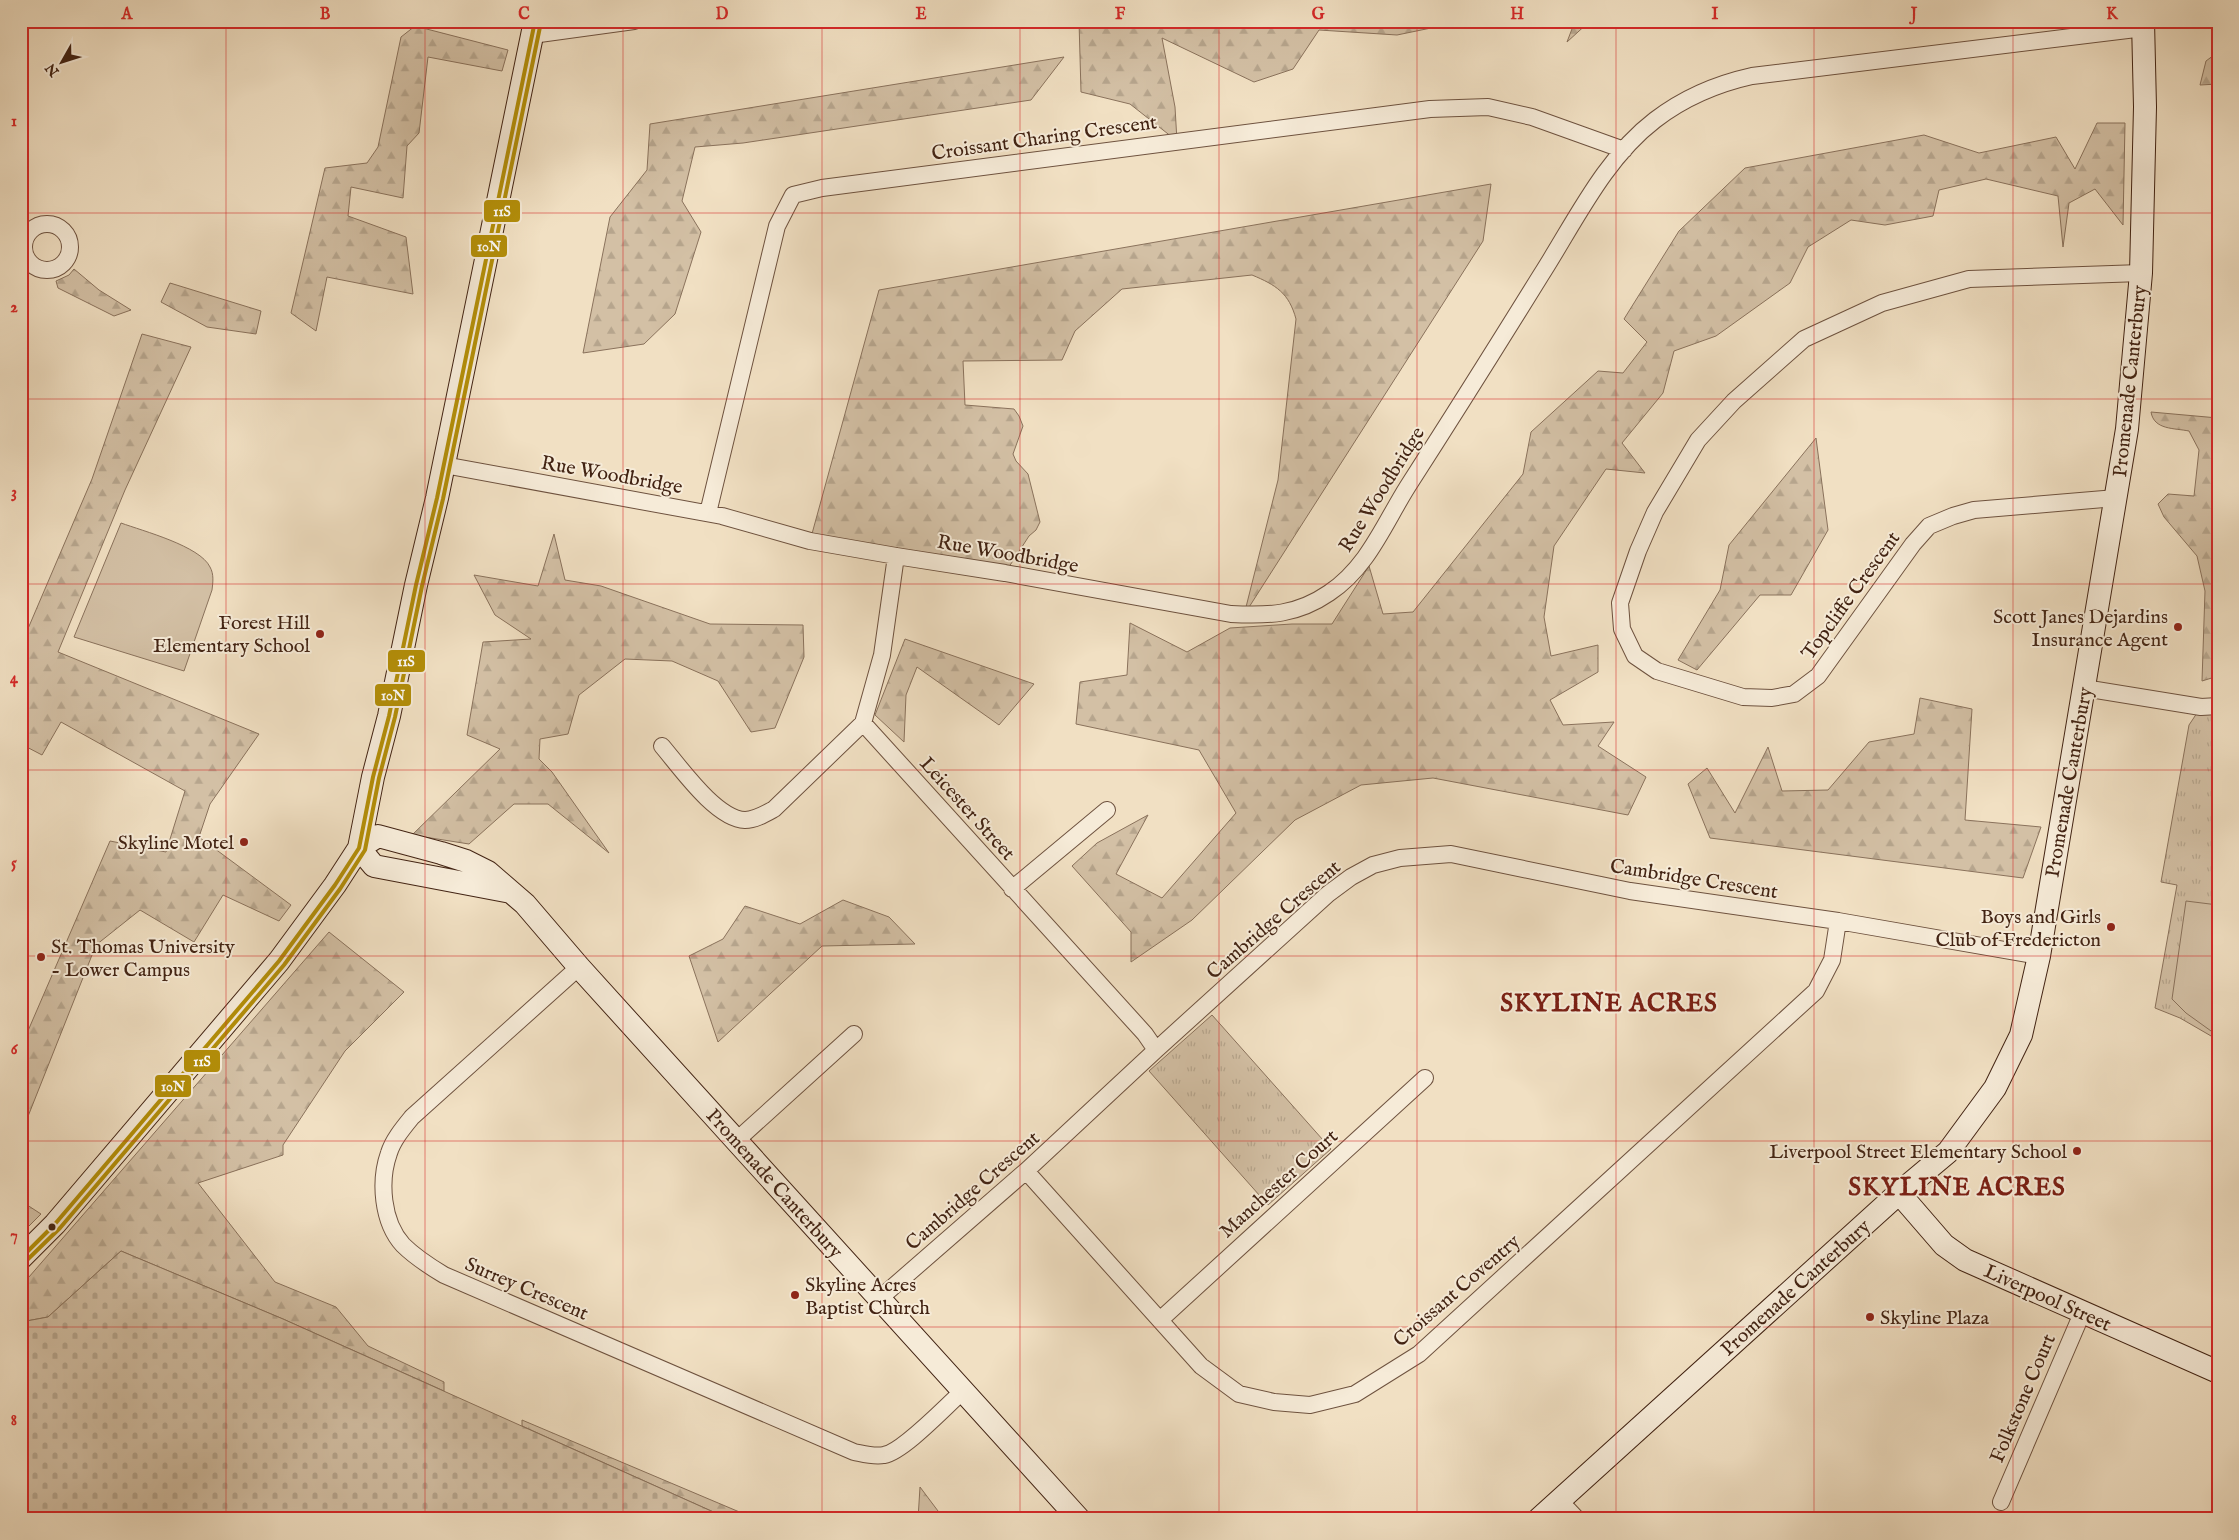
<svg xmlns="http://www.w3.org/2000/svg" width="2239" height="1540" font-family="'IM FELL English',serif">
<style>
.forest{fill:url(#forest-firs);stroke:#8a725c}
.cemetery{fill:url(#cemetery-stones);stroke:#8a725c}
.park{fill:url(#park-tufts);stroke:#8a725c}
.pitch{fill:#d3c0a5;stroke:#8a725c}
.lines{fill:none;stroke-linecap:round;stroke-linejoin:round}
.street-casing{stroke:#6e523f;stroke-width:18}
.secondary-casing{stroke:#422313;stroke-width:24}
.street{stroke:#f6ebd8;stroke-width:16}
.secondary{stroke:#f6ebd8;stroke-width:22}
.bus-1-casing{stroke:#f6ebd8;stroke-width:8}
.bus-2-casing{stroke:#f6ebd8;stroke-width:8}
.bus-1{stroke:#b38e08;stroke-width:4}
.bus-2{stroke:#b38e08;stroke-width:4}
.grid{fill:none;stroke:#d62828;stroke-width:1;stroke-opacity:0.55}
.poi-dot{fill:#8f2418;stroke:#f6ebd8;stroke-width:2}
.bus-dot{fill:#422313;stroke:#f6ebd8;stroke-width:2}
.labels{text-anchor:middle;stroke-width:4;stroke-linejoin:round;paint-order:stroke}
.street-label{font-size:20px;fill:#422313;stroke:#f6ebd8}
.poi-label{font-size:20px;fill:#422313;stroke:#f6ebd8;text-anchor:end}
.district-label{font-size:25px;font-weight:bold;letter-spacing:1px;fill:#7a1f14;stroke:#f6ebd8}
.line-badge{stroke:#f6ebd8;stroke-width:2}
.badge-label{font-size:14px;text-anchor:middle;font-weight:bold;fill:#fff}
.neatline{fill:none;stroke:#d62828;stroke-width:2}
.grid-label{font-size:16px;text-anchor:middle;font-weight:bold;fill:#d62828}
</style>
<defs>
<pattern id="forest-firs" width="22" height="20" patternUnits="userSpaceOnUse" patternTransform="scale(1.25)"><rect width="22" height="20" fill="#d3c0a5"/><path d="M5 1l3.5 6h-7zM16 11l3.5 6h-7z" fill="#b6a58d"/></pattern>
<pattern id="cemetery-stones" width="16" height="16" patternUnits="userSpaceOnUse" patternTransform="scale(1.25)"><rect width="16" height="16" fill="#d3c0a5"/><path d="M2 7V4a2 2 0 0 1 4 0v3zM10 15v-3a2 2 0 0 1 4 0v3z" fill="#b6a58d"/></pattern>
<pattern id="park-tufts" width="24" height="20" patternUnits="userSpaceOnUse" patternTransform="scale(1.25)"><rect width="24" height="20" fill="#d3c0a5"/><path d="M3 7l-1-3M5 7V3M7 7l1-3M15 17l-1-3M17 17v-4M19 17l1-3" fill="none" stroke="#b6a58d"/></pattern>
</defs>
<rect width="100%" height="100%" fill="#f1e0c3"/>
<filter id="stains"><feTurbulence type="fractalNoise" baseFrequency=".004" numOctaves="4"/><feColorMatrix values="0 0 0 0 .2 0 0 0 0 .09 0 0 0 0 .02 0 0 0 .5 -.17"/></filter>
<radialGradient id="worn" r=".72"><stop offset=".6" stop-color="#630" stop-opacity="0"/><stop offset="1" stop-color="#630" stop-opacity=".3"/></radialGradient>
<path class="forest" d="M 1079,21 L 1465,21 L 1397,35 L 1319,30 L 1293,69 L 1254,82 L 1162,38 L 1175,107 L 1177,141 L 1130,104 L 1081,92 Z
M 1575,21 L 1590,21 L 1567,42 Z
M 415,26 L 508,50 L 502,71 L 428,57 L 419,133 L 407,146 L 403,198 L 351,187 L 348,216 L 406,237 L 413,294 L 327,277 L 316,331 L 291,313 L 325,168 L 367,163 L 378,147 L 401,37 Z
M 2218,52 L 2218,84 L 2200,85 L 2206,61 Z
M 1064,57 L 1031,100 L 743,143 L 695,147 L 682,201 L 701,232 L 675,314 L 644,344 L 583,353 L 610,217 L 647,170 L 650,124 Z
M 2097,123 L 2125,123 L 2123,225 L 2095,189 L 2069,203 L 2063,247 L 2058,196 L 1986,179 L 1939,190 L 1933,216 L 1885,225 L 1851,220 L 1808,247 L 1790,283 L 1716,336 L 1674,351 L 1663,393 L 1622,443 L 1645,473 L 1606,469 L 1554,546 L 1544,617 L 1551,656 L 1598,645 L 1598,672 L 1550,700 L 1563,725 L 1614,722 L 1598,746 L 1646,777 L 1628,815 L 1433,778 L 1361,785 L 1295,820 L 1192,920 L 1131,962 L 1131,932 L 1072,866 L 1097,843 L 1148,815 L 1116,874 L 1162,898 L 1236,813 L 1199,750 L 1076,724 L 1080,682 L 1127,675 L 1130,623 L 1187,652 L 1230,628 L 1292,624 L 1332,624 L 1369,566 L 1383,614 L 1413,612 L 1523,474 L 1531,432 L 1598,371 L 1623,373 L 1647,342 L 1624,319 L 1679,231 L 1745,168 L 1924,135 L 1979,153 L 2056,137 L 2075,169 Z
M 1491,184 L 1483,241 L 1244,615 L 1278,480 L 1296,319 C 1289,293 1276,285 1252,275 L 1122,289 L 1075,331 L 1062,360 L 963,361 L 965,405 L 1014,409 L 1019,416 L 1023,426 L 1013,454 L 1016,461 L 1028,474 L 1040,522 L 1036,530 L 1029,536 L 1005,573 L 810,541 L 879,290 Z
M 74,269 L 99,290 L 131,310 L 114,316 L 58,288 L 56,281 L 69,275 Z
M 170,283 L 261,311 L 256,334 L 207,327 L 161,302 Z
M 142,334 L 191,347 L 125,490 L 58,652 L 259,734 L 210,804 L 199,837 L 291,905 L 279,921 L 223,895 L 194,942 L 140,910 L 96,945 L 21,1134 L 21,1047 L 110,841 L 166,852 L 185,791 L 61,722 L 42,755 L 21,744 L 21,645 L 92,479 Z
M 2151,412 L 2218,418 L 2218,676 L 2202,681 L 2205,591 L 2197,556 L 2164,517 L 2158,504 L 2168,494 L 2194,496 L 2199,450 L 2189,431 C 2174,428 2154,430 2151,412 Z
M 1816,438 L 1828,530 L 1791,595 L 1760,595 L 1697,670 L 1678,660 L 1720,590 L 1729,545 Z
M 554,534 L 565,580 L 601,586 L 710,624 L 803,625 L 804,657 L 775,728 L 751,732 L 718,681 L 672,661 L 625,659 L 579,695 L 568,734 L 540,739 L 539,759 L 552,772 L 609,853 L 548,804 L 514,804 L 469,844 L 412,835 L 500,749 L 467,735 L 483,642 L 531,639 L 495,615 L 474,575 L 538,586 Z
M 905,639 L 1034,684 L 999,725 L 917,667 L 906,695 L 904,742 L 875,715 Z
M 1920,698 L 1972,709 L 1965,820 L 2041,827 L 2023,878 L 1710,838 L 1688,784 L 1707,768 L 1735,813 L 1768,747 L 1782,791 L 1828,790 L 1869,742 L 1914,734 Z
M 843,900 L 889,917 L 915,944 L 822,946 L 718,1042 L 689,956 L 723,939 L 745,906 L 800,924 Z
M 329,932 L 404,992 L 345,1051 L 283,1145 L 283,1155 L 198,1183 L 275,1282 L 336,1307 L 368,1346 L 444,1382 L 444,1391 L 283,1319 L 121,1251 L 48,1317 L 21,1322 L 22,1285 Z
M 21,1201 L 41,1214 L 21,1234 Z
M 522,1420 L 756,1519 L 729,1519 L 522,1426 Z
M 920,1487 L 944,1519 L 918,1519 Z"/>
<path class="cemetery" d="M 121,1251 L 283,1319 L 729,1519 L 21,1519 L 21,1322 L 48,1317 Z"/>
<path class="park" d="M 2218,706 L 2218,1040 L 2180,1018 L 2155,1008 L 2177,885 L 2161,882 L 2189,725 L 2201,707 Z
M 1212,1015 L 1331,1149 L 1268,1205 L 1149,1071 Z"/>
<path class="pitch" d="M 121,523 C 143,531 200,546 210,567 C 214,574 213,582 212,590 L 184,671 L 74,637 Z
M 2186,901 L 2218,905 L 2218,1036 L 2186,1013 L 2172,999 Z"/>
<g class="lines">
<g class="street-casing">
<path id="street" d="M 532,35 L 634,21
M24 247a23 23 0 1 1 46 0a23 23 0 1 1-46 0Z
M 444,465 L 722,516 L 810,541 L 896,556 L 1005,573 L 1231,614 C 1269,616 1297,615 1329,593 C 1368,567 1384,524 1408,486 C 1453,416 1497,346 1541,275 C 1575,222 1604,159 1655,120 C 1685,97 1716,84 1752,76 L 2144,28
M 2116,498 L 1974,510 L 1953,516 L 1929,526 L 1913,544 L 1818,676 L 1794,694 L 1772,698 L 1743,697 L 1657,671 L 1635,656 L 1622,629 L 1620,603 L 1638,551 L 1655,512 L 1698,440 L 1734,401 L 1804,339 L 1882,303 L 1969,279 L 2141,273
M 708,513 L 777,226 L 793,195 L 822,188 L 1430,109 L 1488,107 L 1532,117 L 1624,150
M 896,556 L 882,655 L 863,723 L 1145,1034 L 1156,1050
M 2084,688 L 2201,707 L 2218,706
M 662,746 C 680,767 716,819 745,820 C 755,820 765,814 774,809 L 863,723
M 1012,889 L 1107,810
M 579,967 L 412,1117 C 403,1128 393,1140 389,1153 C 379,1181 382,1222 403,1245 C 415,1257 429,1266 444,1275 L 854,1452 C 864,1454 874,1457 884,1455 C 903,1452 946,1406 962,1392
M 737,1140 L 854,1034
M 1026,1171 L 1201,1366 L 1239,1394 L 1274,1402 L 1310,1405 L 1355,1394 L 1419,1354 L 1816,991 L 1832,960 L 1838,921
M 879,1299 L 1026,1171 L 1156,1050 L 1328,894 L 1351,877 L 1373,865 L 1400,858 L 1451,854 L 1630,891 L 1838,921 L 2039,956
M 1160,1320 L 1425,1078
M 1559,1500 L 1577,1519
M 2001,1502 L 2083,1311"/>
</g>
<g class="secondary-casing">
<path id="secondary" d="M 359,848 L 378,836 L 441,853 L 466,861 L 488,872 L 525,904 L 579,967 L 1079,1519
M 359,848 L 374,866 L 511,892
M 1899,1193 L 1944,1245 L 1965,1260 L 2218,1372
M 21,1258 L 55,1224 L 279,961 L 335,885 L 359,848 L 373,777 L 389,716 L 416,585 L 437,498 L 535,21
M 1539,1519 L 1899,1193 L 1948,1152 L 1995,1088 L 2021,1035 L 2039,956 L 2127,429 L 2141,273 L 2145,107 L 2143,21"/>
</g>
<use href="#street" class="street"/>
<use href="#secondary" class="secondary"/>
<g class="bus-1-casing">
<path id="bus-1" d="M 21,1258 L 55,1224 L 279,961 L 335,885 L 359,848 L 373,777 L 389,716 L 416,585 L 437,498 L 535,21"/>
</g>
<g class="bus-2-casing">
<path id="bus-2" d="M 25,1262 L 60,1228 L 284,965 L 340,889 L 365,850 L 379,778 L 395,717 L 422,586 L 443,499 L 541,22"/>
</g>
<use href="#bus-1" class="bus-1"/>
<use href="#bus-2" class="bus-2"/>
</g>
<path class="grid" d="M 226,21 L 226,1519M 425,21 L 425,1519M 623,21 L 623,1519M 822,21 L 822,1519M 1020,21 L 1020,1519M 1219,21 L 1219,1519M 1417,21 L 1417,1519M 1616,21 L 1616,1519M 1814,21 L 1814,1519M 2013,21 L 2013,1519M 21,213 L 2218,213M 21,399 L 2218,399M 21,584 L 2218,584M 21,770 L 2218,770M 21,956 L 2218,956M 21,1141 L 2218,1141M 21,1327 L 2218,1327"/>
<g class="poi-dot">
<circle cx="2178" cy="627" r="5"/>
<circle cx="320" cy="634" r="5"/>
<circle cx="244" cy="842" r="5"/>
<circle cx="2111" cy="927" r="5"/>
<circle cx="41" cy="957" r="5"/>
<circle cx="2077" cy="1151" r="5"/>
<circle cx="795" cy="1295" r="5"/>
<circle cx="1870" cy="1317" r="5"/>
</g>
<circle class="bus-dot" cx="52" cy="1227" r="4.5"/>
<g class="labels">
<g class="street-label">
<text transform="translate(1044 137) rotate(-8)" y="7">Croissant Charing Crescent</text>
<text transform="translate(2129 381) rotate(-84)" y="7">Promenade Canterbury</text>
<text transform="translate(612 474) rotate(10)" y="7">Rue Woodbridge</text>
<text transform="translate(1381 489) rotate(-58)" y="7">Rue Woodbridge</text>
<text transform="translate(1008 553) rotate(10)" y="7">Rue Woodbridge</text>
<text transform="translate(1850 595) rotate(-54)" y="7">Topcliffe Crescent</text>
<text transform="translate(2068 782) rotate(-80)" y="7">Promenade Canterbury</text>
<text transform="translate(968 808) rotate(48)" y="7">Leicester Street</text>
<text transform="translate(1694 878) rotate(9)" y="7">Cambridge Crescent</text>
<text transform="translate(1273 919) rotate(-41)" y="7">Cambridge Crescent</text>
<text transform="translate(775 1183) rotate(48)" y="7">Promenade Canterbury</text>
<text transform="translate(1278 1183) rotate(-42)" y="7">Manchester Court</text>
<text transform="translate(972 1190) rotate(-41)" y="7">Cambridge Crescent</text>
<text transform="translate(1795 1287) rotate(-42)" y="7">Promenade Canterbury</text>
<text transform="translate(527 1288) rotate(23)" y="7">Surrey Crescent</text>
<text transform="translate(1456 1290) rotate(-41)" y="7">Croissant Coventry</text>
<text transform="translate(2048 1297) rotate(24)" y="7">Liverpool Street</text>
<text transform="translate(2022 1398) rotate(-67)" y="7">Folkstone Court</text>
</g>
<g class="poi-label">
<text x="2168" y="623">Scott Janes Dejardins<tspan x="2168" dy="23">Insurance Agent</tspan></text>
<text x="310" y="629">Forest Hill<tspan x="310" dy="23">Elementary School</tspan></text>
<text x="234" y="849">Skyline Motel</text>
<text x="2101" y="923">Boys and Girls<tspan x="2101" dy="23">Club of Fredericton</tspan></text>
<text x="51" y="953" text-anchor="start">St. Thomas University<tspan x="51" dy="23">- Lower Campus</tspan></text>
<text x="2067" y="1158">Liverpool Street Elementary School</text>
<text x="805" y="1291" text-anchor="start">Skyline Acres<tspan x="805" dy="23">Baptist Church</tspan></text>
<text x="1880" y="1324" text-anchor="start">Skyline Plaza</text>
</g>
<g class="district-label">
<text x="1609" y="1011">SKYLINE ACRES</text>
<text x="1957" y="1195">SKYLINE ACRES</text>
</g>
</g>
<g class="line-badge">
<rect x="483" y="199" width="38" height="24" rx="5" fill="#b38e08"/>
<rect x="470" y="234" width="38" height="24" rx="5" fill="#b38e08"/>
<rect x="387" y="649" width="39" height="24" rx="5" fill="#b38e08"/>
<rect x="374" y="683" width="38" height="24" rx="5" fill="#b38e08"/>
<rect x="183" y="1049" width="38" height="24" rx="5" fill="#b38e08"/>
<rect x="154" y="1074" width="38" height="24" rx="5" fill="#b38e08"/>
</g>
<g class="badge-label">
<text x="502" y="216">11S</text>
<text x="489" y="251">10N</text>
<text x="406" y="666">11S</text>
<text x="393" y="700">10N</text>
<text x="202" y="1066">11S</text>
<text x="173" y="1091">10N</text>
</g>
<rect width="2239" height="1540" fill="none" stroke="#f1e0c3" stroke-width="55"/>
<g transform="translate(62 62) rotate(231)" stroke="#f6ebd8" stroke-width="4" paint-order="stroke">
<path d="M0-4L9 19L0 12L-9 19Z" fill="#422313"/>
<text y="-8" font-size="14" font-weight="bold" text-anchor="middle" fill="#422313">N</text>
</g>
<rect x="28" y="28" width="2184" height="1484" class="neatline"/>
<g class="grid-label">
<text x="127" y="19">A</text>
<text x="325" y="19">B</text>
<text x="524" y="19">C</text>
<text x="722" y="19">D</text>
<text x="921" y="19">E</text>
<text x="1120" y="19">F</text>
<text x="1318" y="19">G</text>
<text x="1517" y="19">H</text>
<text x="1715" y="19">I</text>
<text x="1914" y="19">J</text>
<text x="2112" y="19">K</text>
<text x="14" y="126">1</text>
<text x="14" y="312">2</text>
<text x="14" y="497">3</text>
<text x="14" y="683">4</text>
<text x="14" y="868">5</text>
<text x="14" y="1054">6</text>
<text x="14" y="1240">7</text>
<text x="14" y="1425">8</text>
</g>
<rect width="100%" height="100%" filter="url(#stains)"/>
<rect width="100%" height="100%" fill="url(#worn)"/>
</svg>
